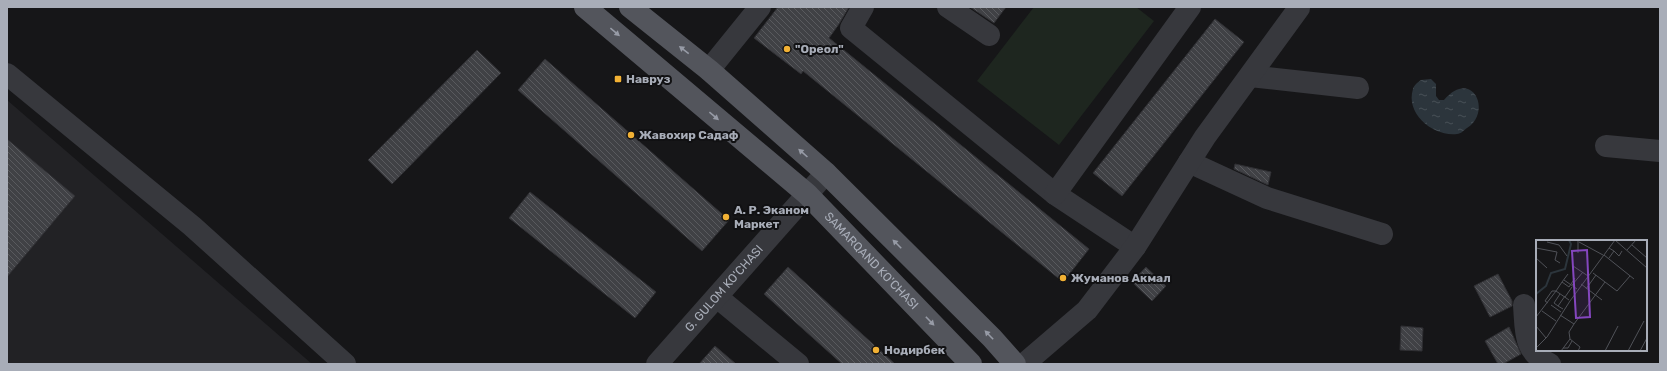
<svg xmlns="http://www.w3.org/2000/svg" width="1667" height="371" font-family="Rubik,sans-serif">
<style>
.built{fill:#222225}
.park{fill:#1e261f}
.water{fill:url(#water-ripples)}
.building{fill:url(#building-back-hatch);stroke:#303034}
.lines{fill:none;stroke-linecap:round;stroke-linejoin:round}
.minor{stroke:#37383d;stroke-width:22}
.major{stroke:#53555c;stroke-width:22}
.oneway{fill:#979ba6}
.poi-dot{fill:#f2b134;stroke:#111113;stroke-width:1.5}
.labels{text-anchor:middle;stroke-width:4;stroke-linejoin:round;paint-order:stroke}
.poi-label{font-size:12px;font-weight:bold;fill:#a8adb8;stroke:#111113;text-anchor:start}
.street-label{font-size:12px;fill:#a8adb8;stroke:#111113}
.inset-river{fill:none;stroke:#2c353c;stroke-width:2}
.inset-road{fill:none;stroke:#505258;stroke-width:1}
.view{fill:#8446be;fill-opacity:0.15;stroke:#8446be;stroke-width:2}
.inset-edge{fill:none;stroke:#a8adb8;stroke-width:2}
</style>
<defs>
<pattern id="water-ripples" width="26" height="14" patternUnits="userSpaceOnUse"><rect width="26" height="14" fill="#2c353c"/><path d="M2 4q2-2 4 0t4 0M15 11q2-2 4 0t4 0" fill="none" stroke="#485056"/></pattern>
<pattern id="building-back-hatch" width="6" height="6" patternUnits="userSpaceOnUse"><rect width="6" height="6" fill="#404145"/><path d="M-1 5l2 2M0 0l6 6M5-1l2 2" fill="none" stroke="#595a5e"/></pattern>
</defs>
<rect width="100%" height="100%" fill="#161618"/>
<path class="built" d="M 7,100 L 147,221 L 312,364 L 7,364 Z"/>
<path class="park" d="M 1034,7 L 1136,7 L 1154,21 L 1059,145 L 977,81 Z"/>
<path class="water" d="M 1431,79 L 1436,84 L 1436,96 L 1439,100 L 1444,100 C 1472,67 1493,112 1467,128 C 1464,130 1461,134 1457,134 C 1434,137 1405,114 1413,89 C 1414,85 1418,82 1421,80 Z"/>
<path class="building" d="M 778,7 L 849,7 L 839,24 L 829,38 L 1089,249 L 1063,282 L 803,71 L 801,74 L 754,38 Z
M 970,7 L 1006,7 L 994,23 Z
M 1215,19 L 1244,42 L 1122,196 L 1093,173 Z
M 477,50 L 501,73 L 392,184 L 368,160 Z
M 545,59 L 729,220 L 702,251 L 518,90 Z
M 7,139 L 75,196 L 7,277 Z
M 1235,164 L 1271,172 L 1268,185 L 1234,169 Z
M 530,192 L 656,292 L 635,318 L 509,218 Z
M 788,267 L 895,364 L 842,364 L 764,294 Z
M 1146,267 L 1166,286 L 1152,301 L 1132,282 Z
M 1498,274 L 1512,301 L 1512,306 L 1490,317 L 1474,286 Z
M 1401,326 L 1423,328 L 1422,351 L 1400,350 Z
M 1509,327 L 1521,354 L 1503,364 L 1498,364 L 1485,341 Z
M 715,346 L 736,364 L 699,364 Z"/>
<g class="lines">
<g class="minor">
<path d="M 863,7 L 851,28 L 1055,194 L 1135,247"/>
<path d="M 948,7 L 989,35"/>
<path d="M 709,70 L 760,7"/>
<path d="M 7,74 L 192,226 L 345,364"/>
<path d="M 1250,76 L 1358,88"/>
<path d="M 1606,146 L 1660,151"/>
<path d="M 1189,162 L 1267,198 L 1382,234"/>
<path d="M 1055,194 L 1190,7"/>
<path d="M 717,297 L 798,364"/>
<path d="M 1524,305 C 1526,330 1523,352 1550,364"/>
<path id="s1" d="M 657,364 L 826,173"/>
<path d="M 1024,364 L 1087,310 L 1135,247 L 1205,137 L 1299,8"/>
</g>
<g class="major">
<path id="s2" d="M 585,7 L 807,194 L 971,364"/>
<path d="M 630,7 L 709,70 L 826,173 L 992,338 L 1015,364"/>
</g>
</g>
<defs><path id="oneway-solid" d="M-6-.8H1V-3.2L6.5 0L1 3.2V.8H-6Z"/></defs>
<g class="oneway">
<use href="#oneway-solid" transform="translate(615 32) rotate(40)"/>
<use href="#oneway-solid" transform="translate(684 50) rotate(-142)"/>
<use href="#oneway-solid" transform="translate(714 116) rotate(40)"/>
<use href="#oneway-solid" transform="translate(803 153) rotate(-138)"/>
<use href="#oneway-solid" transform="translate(897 244) rotate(-135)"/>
<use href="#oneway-solid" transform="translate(930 321) rotate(46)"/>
<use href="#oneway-solid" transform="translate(989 335) rotate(-134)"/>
</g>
<g class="poi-dot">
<circle cx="787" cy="49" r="4"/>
<rect x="614" y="75" width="8" height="8" rx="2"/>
<circle cx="631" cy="135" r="4"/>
<circle cx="726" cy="217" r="4"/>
<circle cx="1063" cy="278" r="4"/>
<circle cx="876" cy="350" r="4"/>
</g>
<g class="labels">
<g class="poi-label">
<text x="795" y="53">"Ореол"</text>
<text x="626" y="83">Навруз</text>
<text x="639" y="139">Жавохир Садаф</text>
<text x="734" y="214">А. Р. Эканом<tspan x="734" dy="14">Маркет</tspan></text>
<text x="1071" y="282">Жуманов Акмал</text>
<text x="884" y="354">Нодирбек</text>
</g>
<g class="street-label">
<text dy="4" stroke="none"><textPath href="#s2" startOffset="383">SAMARQAND KO'CHASI</textPath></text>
<text dy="4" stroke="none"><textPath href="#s1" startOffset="101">G. GULOM KO'CHASI</textPath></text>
</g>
</g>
<g transform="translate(1536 240)">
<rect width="111" height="111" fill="#161618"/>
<path class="inset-river" d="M 0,54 L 10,46 L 15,33 L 29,29 L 35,4 L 33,0"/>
<path class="inset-road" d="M 42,0 L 42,13M 79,0 L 111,28M 11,2 L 23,5 L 31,16M 43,2 L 67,15M 96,5 L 111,18M 0,8 L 21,12 L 19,20 L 24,23M 91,10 L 100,0M 78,11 L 83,16 L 86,11M 68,15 L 98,39M 0,18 L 11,28M 73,18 L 78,11 L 73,8M 37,26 L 52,36M 57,33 L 81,51 L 94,36M 32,34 L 26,42 L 33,47 L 39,38M 28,40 L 41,49M 26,42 L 20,51 L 33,60M 45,44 L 66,60M 36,45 L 47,32M 50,49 L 60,35M 29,57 L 36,47M 12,63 L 9,61 L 16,51 L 20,51M 15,65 L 25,72M 22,66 L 18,63 L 24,54M 27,69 L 22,66 L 29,56M 6,71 L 20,81M 24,75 L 38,84M 0,77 L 20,51M 0,86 L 10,98M 34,99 L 44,107 L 42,111M 0,108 L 11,97 L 34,61 L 79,0M 27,108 L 32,108 L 36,101M 25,111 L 34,99 L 33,92 L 38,84 L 69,42M 69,111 L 82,86M 92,111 L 108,81M 104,111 L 111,98"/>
<path class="view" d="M 51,10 L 54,77 L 40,78 L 36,11 Z"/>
<rect width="111" height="111" class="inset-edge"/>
</g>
<rect width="1667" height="371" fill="none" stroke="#a8adb8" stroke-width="16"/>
</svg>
